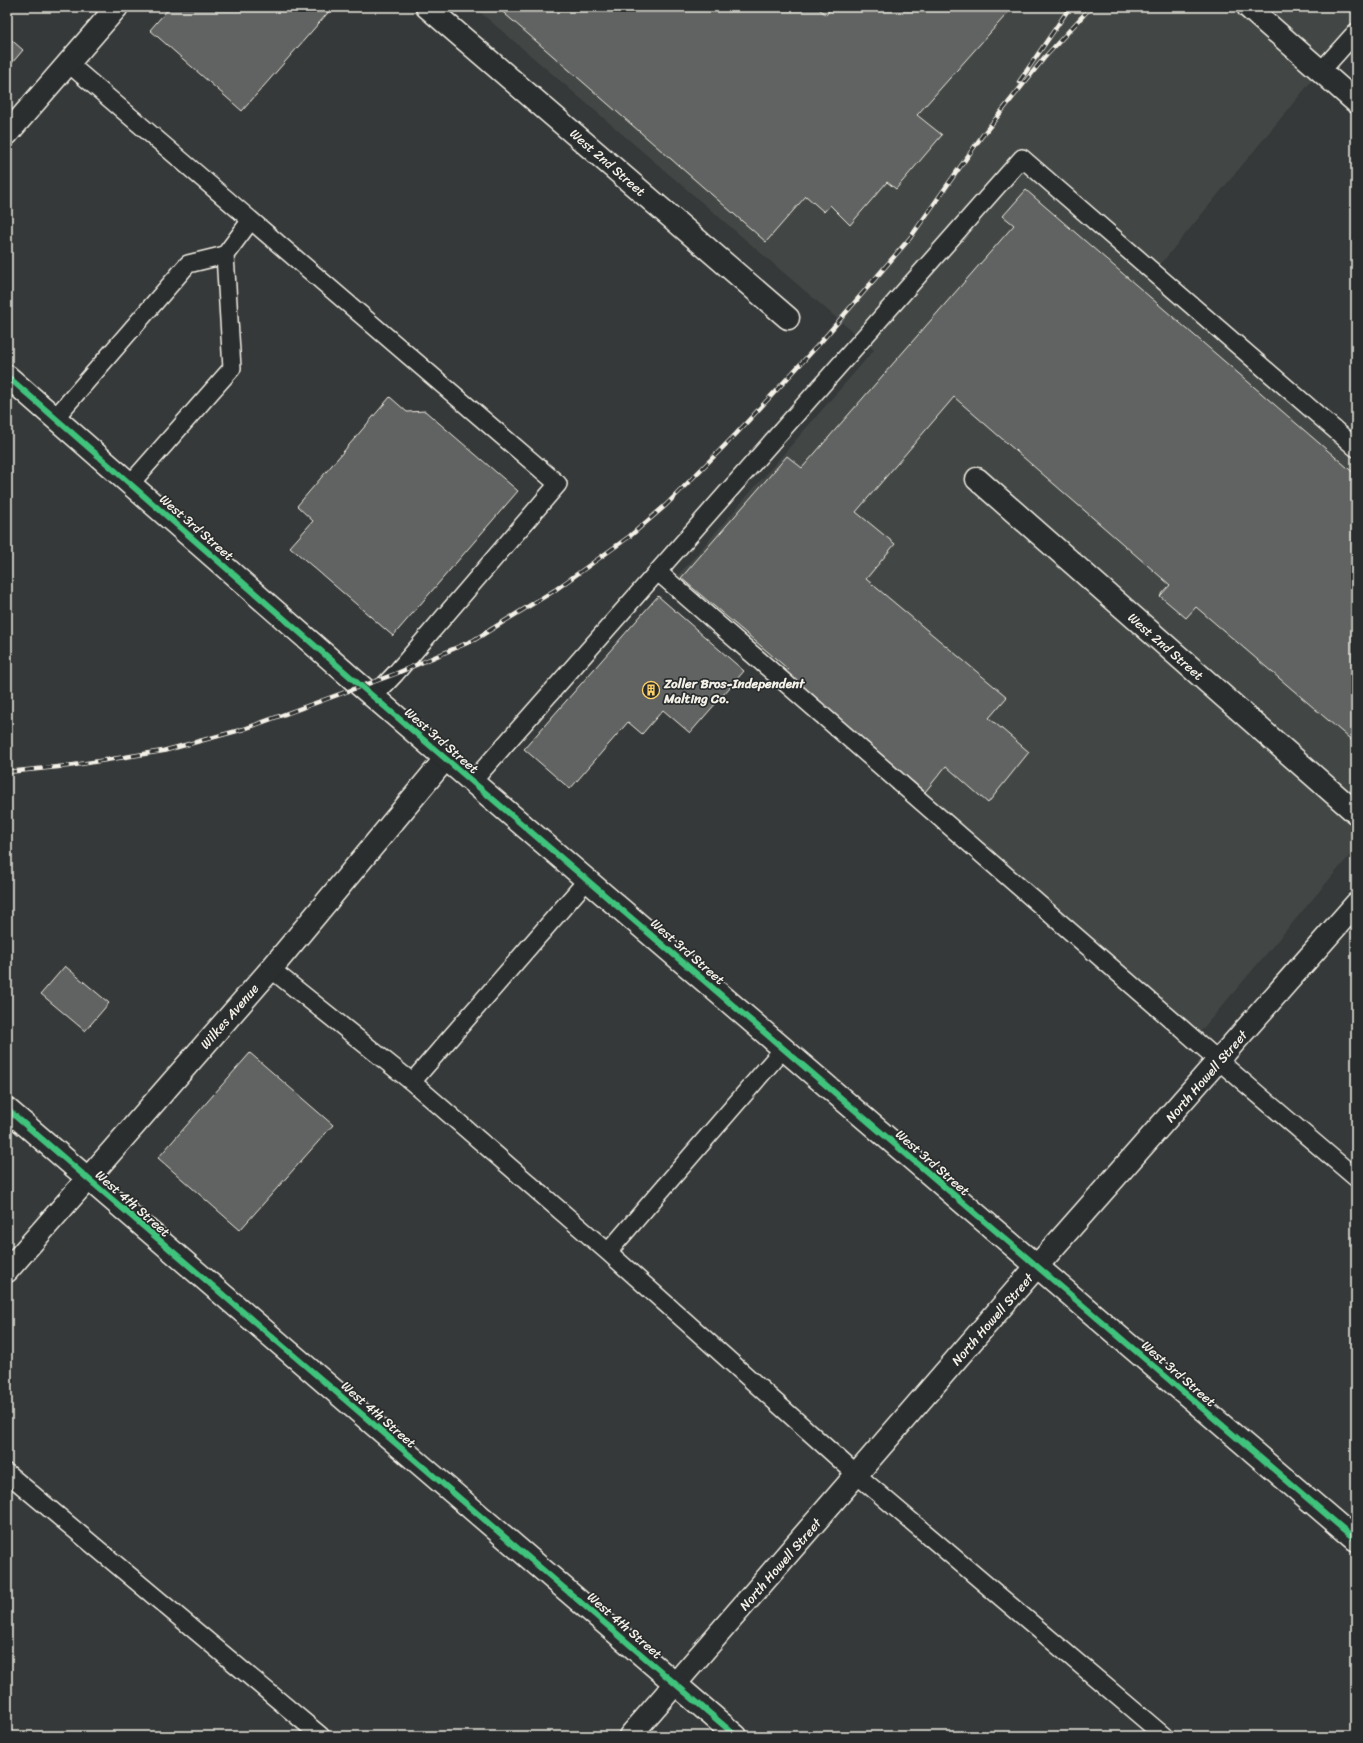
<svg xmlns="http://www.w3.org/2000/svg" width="1363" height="1743" font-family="Sriracha,sans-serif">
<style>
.built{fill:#434645}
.building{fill:#616362;stroke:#f4f1e8}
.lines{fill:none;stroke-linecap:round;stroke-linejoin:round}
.service-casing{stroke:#f4f1e8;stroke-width:20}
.minor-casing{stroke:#f4f1e8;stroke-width:25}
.tertiary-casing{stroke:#f4f1e8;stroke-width:25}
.secondary-casing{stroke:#f4f1e8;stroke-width:25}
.service{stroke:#2a2d2e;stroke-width:17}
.minor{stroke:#2a2d2e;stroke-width:22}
.tertiary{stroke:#2a2d2e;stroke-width:22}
.secondary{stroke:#2a2d2e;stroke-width:22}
.rail-casing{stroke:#f4f1e8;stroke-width:4.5}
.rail{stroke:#2a2d2e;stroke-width:3;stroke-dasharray:9;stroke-linecap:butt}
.cycleway-casing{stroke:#2a2d2e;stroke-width:8}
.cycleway{stroke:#40c37c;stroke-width:6}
.labels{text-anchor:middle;stroke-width:3.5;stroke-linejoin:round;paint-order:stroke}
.street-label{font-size:13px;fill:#f4f1e8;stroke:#2a2d2e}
.poi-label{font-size:13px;font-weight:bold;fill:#f4f1e8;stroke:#2a2d2e;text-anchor:start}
</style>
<rect width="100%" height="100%" fill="#363939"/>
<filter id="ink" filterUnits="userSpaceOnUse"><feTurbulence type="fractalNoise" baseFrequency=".025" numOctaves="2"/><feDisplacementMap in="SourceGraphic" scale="8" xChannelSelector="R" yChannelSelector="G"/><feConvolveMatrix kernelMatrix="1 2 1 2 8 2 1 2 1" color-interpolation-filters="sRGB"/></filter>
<g filter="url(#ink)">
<path class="built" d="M 474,7 L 1356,7 L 1356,27 L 1150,277 L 1356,455 L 1356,848 L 1194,1039 L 675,579 L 874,350 Z"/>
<path class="building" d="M 170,7 L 333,7 L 242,111 L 150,30 Z
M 497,7 L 817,7 L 826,15 L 832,7 L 1013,7 L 917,115 L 942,135 L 896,189 L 887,182 L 850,225 L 830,205 L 824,212 L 806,196 L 766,242 Z
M 7,36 L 23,50 L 7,69 Z
M 1026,190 L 1356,475 L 1356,744 L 1196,607 L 1186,618 L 1160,596 L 1170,585 L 954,397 L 856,512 L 895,544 L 866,579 L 1007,697 L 989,718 L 1029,752 L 988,803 L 946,766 L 925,792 L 784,672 L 788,669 L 681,578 L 787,456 L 802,468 L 1014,225 L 1003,216 Z
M 390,397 L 407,412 L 425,411 L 518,491 L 393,636 L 290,547 L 313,521 L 297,506 Z
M 658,596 L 744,671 L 690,733 L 663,710 L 642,734 L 628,722 L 570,789 L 524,749 Z
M 65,966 L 109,1003 L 85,1031 L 41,994 Z
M 250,1053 L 333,1125 L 240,1230 L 158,1158 Z"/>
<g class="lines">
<g class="service-casing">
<path id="service" d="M 68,63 L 558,484 L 395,674 L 374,696
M 1321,71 L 1356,32
M 225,255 L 251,220
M 55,418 L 188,264 L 225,255 L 232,368 L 131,483
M 658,572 L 1219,1061 L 1356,1178
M 473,781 L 1022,158 L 1356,448
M 271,969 L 412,1082 L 608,1252 L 857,1475 L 1164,1736
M 412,1082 L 588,879
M 608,1252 L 784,1048
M 7,1473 L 321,1736"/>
</g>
<g class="minor-casing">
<path id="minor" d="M 427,7 L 788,318
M 1248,7 L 1356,102
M 977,479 L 1356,813
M 7,1271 L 271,969 L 446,758
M 630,1736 L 1037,1266 L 1356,904"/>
</g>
<g class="tertiary-casing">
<path id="tertiary" d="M 7,134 L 117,7"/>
</g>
<g class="secondary-casing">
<path id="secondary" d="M 7,376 L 362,687 L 1356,1540
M 7,1109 L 736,1736"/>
</g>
<use href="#service" class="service"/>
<use href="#minor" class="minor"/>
<use href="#tertiary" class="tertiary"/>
<use href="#secondary" class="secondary"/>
<g class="rail-casing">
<path id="rail" d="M 1019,82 L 1070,7
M 7,772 L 68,766 L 163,751 L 244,729 L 395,674 L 474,640 L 555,590 L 630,536 L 666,505 L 736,434 L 819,344 L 910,238 L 982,136 L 1044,58 L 1091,7"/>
</g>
<use href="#rail" class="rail"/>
<g class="cycleway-casing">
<path id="cycleway" d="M 7,376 L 362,687 L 1356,1540
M 7,1109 L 736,1736"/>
</g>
<use href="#cycleway" class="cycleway"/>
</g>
</g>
<defs>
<g id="building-ring" transform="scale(0.9)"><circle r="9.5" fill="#2a2d2e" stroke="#ffd166" stroke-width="1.5"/><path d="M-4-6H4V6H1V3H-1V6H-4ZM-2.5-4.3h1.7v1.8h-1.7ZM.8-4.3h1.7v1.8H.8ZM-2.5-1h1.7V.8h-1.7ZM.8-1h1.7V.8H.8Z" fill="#ffd166"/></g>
</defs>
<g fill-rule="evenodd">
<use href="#building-ring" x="651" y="690"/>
</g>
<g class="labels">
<g class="street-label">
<text transform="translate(608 162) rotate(41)" y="5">West 2nd Street</text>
<text transform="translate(197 527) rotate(41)" y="5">West 3rd Street</text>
<text transform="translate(1166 646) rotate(41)" y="5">West 2nd Street</text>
<text transform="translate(442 740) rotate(41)" y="5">West 3rd Street</text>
<text transform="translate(688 951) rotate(41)" y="5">West 3rd Street</text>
<text transform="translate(229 1016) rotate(-49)" y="5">Wilkes Avenue</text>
<text transform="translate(1206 1076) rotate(-49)" y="5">North Howell Street</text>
<text transform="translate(933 1162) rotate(41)" y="5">West 3rd Street</text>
<text transform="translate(133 1203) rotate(41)" y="5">West 4th Street</text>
<text transform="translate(992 1319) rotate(-49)" y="5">North Howell Street</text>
<text transform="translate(1179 1373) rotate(41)" y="5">West 3rd Street</text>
<text transform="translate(379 1414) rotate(41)" y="5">West 4th Street</text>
<text transform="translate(780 1564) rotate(-49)" y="5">North Howell Street</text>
<text transform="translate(625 1625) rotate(41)" y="5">West 4th Street</text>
</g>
<g class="poi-label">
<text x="664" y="688">Zoller Bros-Independent<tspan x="664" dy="15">Malting Co.</tspan></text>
</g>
</g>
<rect width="1363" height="1743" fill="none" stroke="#2a2d2e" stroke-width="24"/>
<rect x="12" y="12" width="1339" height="1719" fill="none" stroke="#f4f1e8" stroke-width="1.5" filter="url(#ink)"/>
</svg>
